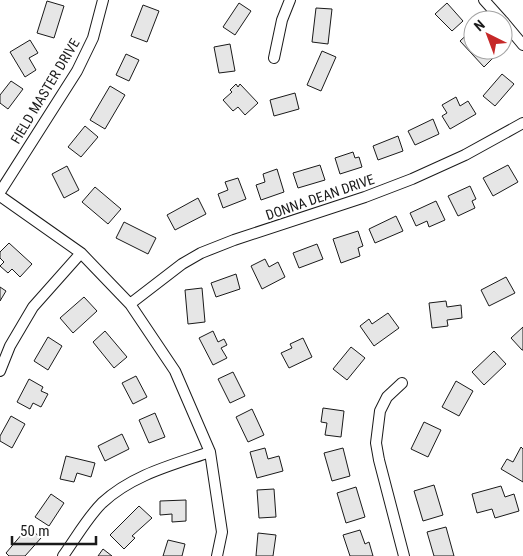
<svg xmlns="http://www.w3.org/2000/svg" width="523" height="556" font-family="'Roboto Condensed',sans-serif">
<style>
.building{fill:#e6e6e6;stroke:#1a1a1a}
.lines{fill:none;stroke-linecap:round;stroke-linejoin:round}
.street-casing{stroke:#1a1a1a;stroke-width:12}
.street{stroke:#fff;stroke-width:10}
.labels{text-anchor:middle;stroke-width:4;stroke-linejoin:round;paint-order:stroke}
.street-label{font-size:14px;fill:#1a1a1a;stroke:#fff}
</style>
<rect width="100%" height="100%" fill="#fff"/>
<path class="building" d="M 47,1 L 64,6 L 54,38 L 37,33 Z
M 239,3 L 251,11 L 235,35 L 223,27 Z
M 447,3 L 463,21 L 452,31 L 435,14 Z
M 143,5 L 159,11 L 147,42 L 131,36 Z
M 316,8 L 332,9 L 328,44 L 312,42 Z
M 472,30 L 473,50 L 489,50 L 495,56 L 484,67 L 460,41 Z
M 30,40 L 38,53 L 29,58 L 36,70 L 25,77 L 10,52 Z
M 230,44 L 235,71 L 219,73 L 214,47 Z
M 322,51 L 336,57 L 321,91 L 307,85 Z
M 126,54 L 139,60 L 129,81 L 116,75 Z
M 502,74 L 514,84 L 495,106 L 483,96 Z
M 11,81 L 23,89 L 8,109 L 0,103 L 0,95 Z
M 236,84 L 238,87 L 240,84 L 258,103 L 245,115 L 238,107 L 233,111 L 223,100 L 232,92 L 230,90 Z
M 110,86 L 125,95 L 105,129 L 90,120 Z
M 295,93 L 299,109 L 274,116 L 270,100 Z
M 456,97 L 460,106 L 468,101 L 476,114 L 450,129 L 442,116 L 447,113 L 442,105 Z
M 433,119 L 439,134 L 415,145 L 408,131 Z
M 85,126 L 98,137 L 81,157 L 68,147 Z
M 398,136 L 403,151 L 378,160 L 373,146 Z
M 353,152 L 355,158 L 359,157 L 362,167 L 340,174 L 335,158 Z
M 320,165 L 325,180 L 298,188 L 293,173 Z
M 508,165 L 518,182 L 493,196 L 483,178 Z
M 67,166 L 79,190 L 64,198 L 52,174 Z
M 277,169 L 284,192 L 261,200 L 256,185 L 265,182 L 263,174 Z
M 238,178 L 246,199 L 223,208 L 218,194 L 228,190 L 225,182 Z
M 470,186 L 476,199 L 472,201 L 475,208 L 458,216 L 448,196 Z
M 95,187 L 121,209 L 108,224 L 82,202 Z
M 198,198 L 206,214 L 175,230 L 167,215 Z
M 436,201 L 445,220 L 429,227 L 427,221 L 416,226 L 410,213 Z
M 396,216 L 403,231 L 375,243 L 369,229 Z
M 124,222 L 156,238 L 148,254 L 116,238 Z
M 358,231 L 363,246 L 358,248 L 360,256 L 341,263 L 333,239 Z
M 9,243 L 32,264 L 20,277 L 12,269 L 8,273 L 0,266 L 4,262 L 0,258 L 0,252 Z
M 317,244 L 323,259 L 299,268 L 293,253 Z
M 265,259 L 269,267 L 278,262 L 285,277 L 262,289 L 251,266 Z
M 236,274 L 240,289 L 216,297 L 211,283 Z
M 506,277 L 515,293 L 489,306 L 481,290 Z
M 0,287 L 6,291 L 0,301 Z
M 202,288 L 205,322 L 188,324 L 185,290 Z
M 84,297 L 97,311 L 73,333 L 60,318 Z
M 446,301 L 447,307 L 461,305 L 462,318 L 447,320 L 448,326 L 432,328 L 429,303 Z
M 388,313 L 399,328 L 374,346 L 360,326 L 369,319 L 372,324 Z
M 523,327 L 523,350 L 522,350 L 511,338 Z
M 105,331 L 127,357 L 114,368 L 93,342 Z
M 213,331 L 218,342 L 224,339 L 227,345 L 221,348 L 227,358 L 213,365 L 199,338 Z
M 48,337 L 62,346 L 48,370 L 34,361 Z
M 303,338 L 312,357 L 289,368 L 281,353 L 292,348 L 290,344 Z
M 351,347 L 365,358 L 347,380 L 333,369 Z
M 494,351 L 506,364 L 484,385 L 472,372 Z
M 233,372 L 245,396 L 230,403 L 218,379 Z
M 136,376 L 147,397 L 133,404 L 122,383 Z
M 29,379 L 43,387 L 41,391 L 48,394 L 41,407 L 33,403 L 30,409 L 17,402 Z
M 456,381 L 473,391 L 459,416 L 442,407 Z
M 323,408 L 344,411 L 341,437 L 325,435 L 327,423 L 321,422 Z
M 252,409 L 264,435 L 248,442 L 236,417 Z
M 155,413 L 165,437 L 149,443 L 139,420 Z
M 11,416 L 25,424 L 12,448 L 0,441 L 0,436 Z
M 424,422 L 441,430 L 428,457 L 411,449 Z
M 122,434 L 129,449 L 105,461 L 98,446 Z
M 521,447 L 523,449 L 523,482 L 501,469 L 507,459 L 513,462 Z
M 265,448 L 268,459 L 279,456 L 283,471 L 257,478 L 250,452 Z
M 343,448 L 350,476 L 332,481 L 324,453 Z
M 66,456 L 95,463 L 91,477 L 77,473 L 74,482 L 60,479 Z
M 434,485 L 443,515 L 423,521 L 414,491 Z
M 501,486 L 505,497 L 514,494 L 519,511 L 495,518 L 492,509 L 477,513 L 472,494 Z
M 356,487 L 365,517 L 346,523 L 337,493 Z
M 274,489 L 276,517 L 259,518 L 257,490 Z
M 51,494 L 64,503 L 49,526 L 35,517 Z
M 186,500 L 186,521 L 172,522 L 172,514 L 160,515 L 160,501 Z
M 139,506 L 152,518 L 132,536 L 135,538 L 124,549 L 110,535 Z
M 28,527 L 41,538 L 25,556 L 9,556 L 6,553 Z
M 446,527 L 454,556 L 434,556 L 427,532 Z
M 360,530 L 365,544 L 369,542 L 373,556 L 350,556 L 343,535 Z
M 258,533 L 276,535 L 273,556 L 256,556 Z
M 168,540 L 185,544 L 182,556 L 163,556 Z
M 103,549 L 112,556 L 98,556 Z"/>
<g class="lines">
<g class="street-casing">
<path id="street" d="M 484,0 L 502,20
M 503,21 L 523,45
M 274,58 L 282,20 L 290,0
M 0,192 L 77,71 L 93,38 L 103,0
M 0,196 L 81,253 L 130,304 L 175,371 L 210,452 L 222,532 L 217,556
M 130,304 L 182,264 L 201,253 L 234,240 L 365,197 L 412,179 L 465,155 L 523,123
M 0,371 L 10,346 L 33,307 L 81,253
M 402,383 L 387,397 L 380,411 L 376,443 L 379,460 L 404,556
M 63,556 C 76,538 87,518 102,503 C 132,475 172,465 210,452"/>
</g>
<use href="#street" class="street"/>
</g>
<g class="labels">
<g class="street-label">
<text transform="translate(45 91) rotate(-59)" y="5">FIELD MASTER DRIVE</text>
<text transform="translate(320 197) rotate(-19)" y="5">DONNA DEAN DRIVE</text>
</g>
</g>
<g transform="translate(488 35) rotate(318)"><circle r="24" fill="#ffffff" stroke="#a3a3a3"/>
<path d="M0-4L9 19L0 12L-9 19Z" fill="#c62828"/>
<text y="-8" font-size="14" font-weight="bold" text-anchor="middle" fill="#1a1a1a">N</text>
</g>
<path d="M12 536v8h84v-8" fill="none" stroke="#1a1a1a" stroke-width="2.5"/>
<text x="20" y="536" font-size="15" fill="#1a1a1a" stroke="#ffffff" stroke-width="4" paint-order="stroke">50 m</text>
</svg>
